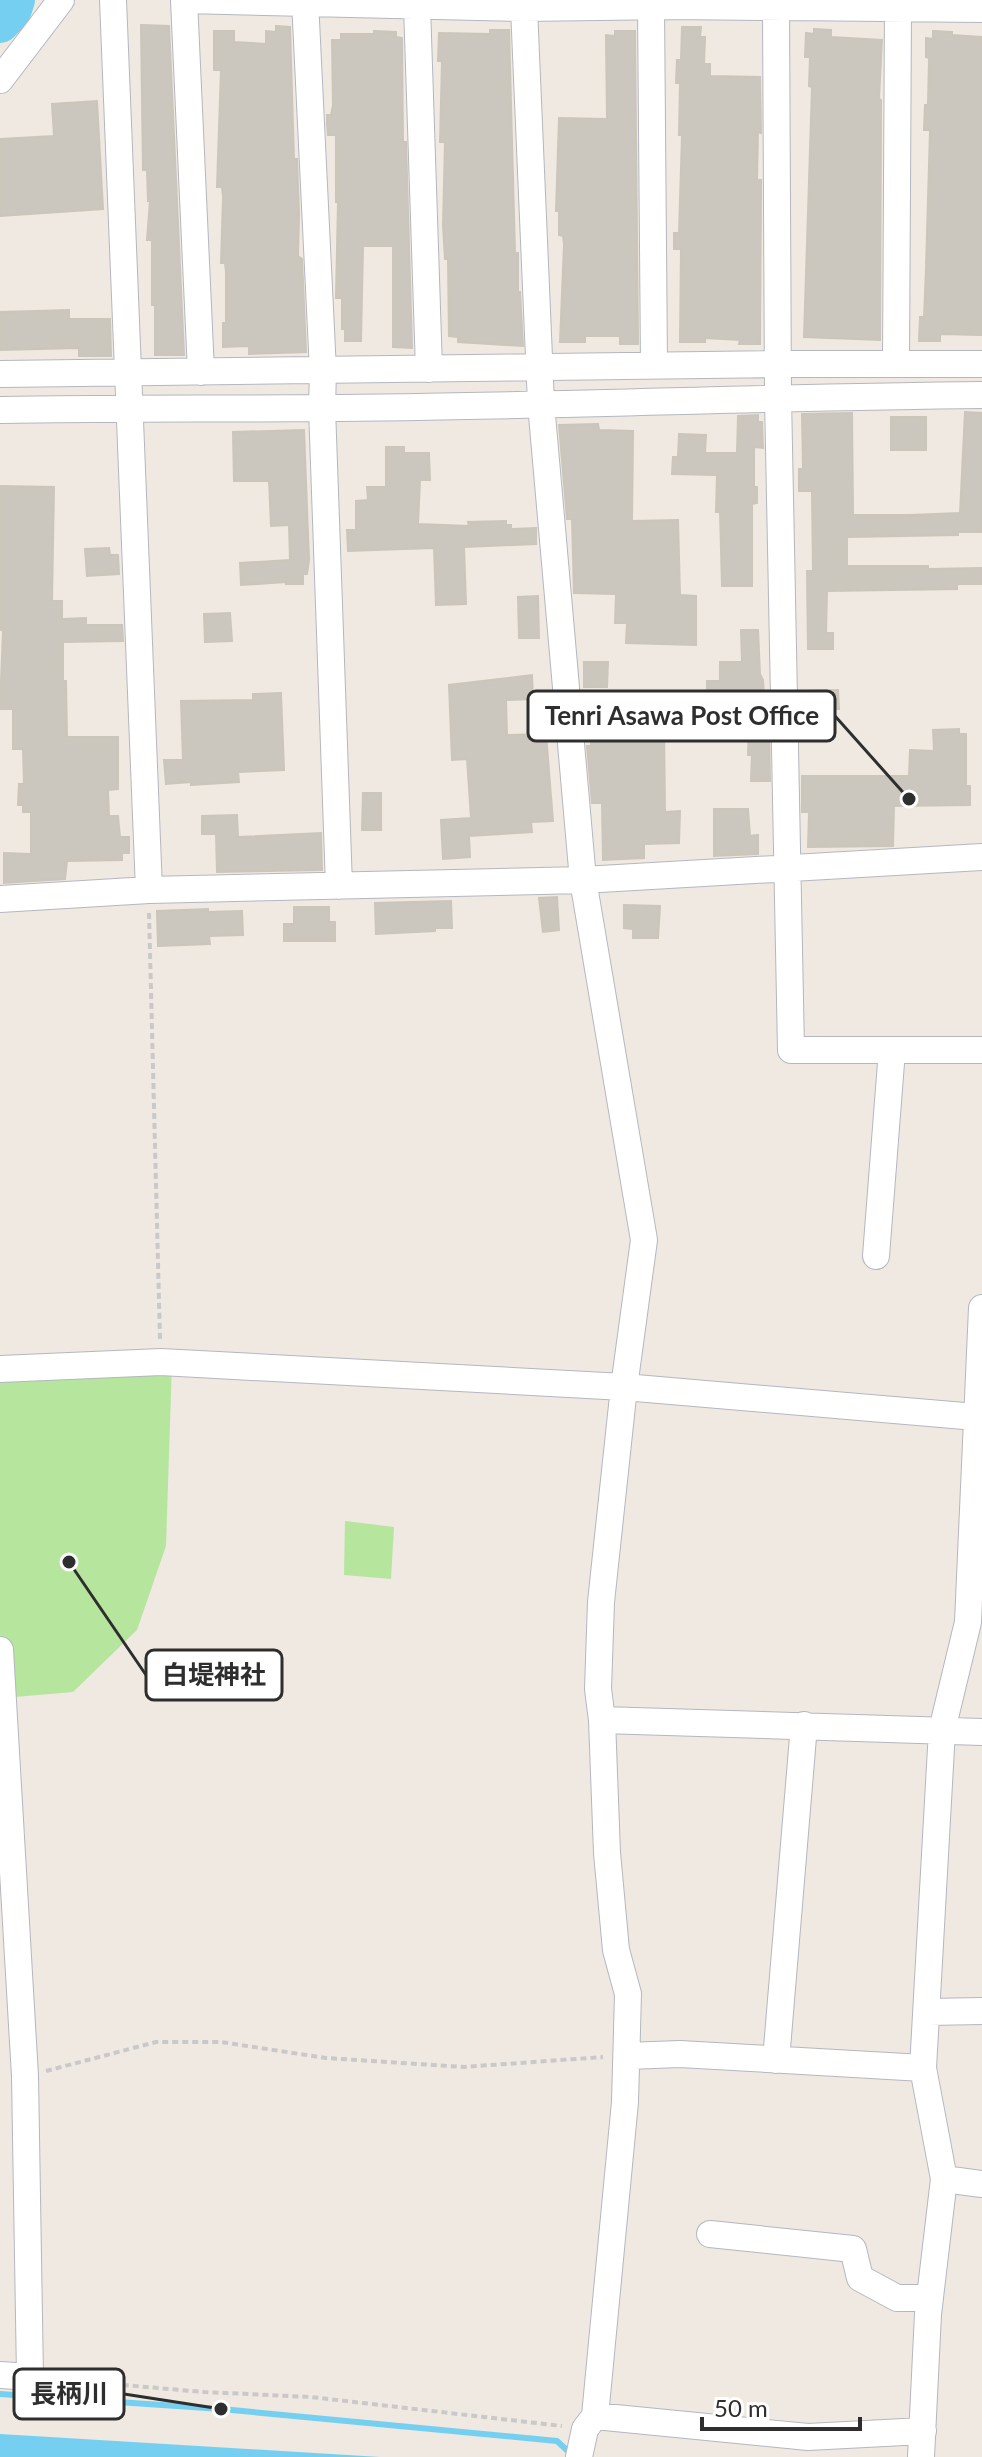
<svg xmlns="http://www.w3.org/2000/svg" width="982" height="2457" font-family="Lato,'Noto Sans JP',sans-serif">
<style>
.green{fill:#b6e59e}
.water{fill:#75cff0}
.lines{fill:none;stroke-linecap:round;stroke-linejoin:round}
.stream{stroke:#75cff0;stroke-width:6}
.river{stroke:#75cff0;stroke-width:38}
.building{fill:#cbc7bf;stroke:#cbc5ba;stroke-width:2}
.minor-casing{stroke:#b4b7c1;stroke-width:28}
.path{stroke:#c9c9c9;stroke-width:4;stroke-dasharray:6 4;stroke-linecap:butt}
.minor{stroke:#fff;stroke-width:26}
.leader{fill:none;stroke:#2e2e2e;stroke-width:3}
.callout-dot{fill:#2e2e2e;stroke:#fff;stroke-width:3}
.callout{fill:#fff;stroke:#2e2e2e;stroke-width:3}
.callout-label{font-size:26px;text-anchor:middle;font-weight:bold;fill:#2e2e2e}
</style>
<rect width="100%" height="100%" fill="#efe9e1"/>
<path class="green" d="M 172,1363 L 166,1546 L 137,1630 L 73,1692 L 3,1698 L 0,1640 L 0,1369 Z
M 345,1521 L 394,1527 L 391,1579 L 344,1575 Z"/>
<path class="water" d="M 0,2434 L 380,2457 L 0,2457 Z"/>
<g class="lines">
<path class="stream" d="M 0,2394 L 221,2409 L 557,2441 L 571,2454"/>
<path class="river" d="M 0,24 L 12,12 L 16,0"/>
</g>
<path class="building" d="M 141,25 L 169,26 L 184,355 L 155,355 L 155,305 L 152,305 L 152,240 L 147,240 L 150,201 L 148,201 L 147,170 L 143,170 Z
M 276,26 L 290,27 L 294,159 L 297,159 L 299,214 L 298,256 L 302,259 L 306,352 L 249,354 L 249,346 L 223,347 L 223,323 L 226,323 L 226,272 L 225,263 L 221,263 L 223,197 L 222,187 L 217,187 L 221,70 L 214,70 L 214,31 L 234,31 L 234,42 L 266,44 L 266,31 L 276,32 Z
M 682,27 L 701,27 L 700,37 L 705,37 L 704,64 L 710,64 L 710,76 L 760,77 L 761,133 L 758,132 L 757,180 L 761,180 L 760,344 L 739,344 L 740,340 L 705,338 L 705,342 L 680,342 L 681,249 L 674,249 L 674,233 L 679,233 L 682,135 L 679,135 L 680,83 L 676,83 L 677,60 L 681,60 Z
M 814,29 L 831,30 L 831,37 L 882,40 L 879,99 L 881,100 L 880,340 L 804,337 L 812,87 L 809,86 L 810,57 L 805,57 L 806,33 L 814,34 Z
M 490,30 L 509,30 L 515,253 L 518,253 L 518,292 L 520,292 L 523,346 L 458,342 L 458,337 L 449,336 L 448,259 L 445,259 L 443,225 L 445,142 L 440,142 L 442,61 L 438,61 L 439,33 L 490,34 Z
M 374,31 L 396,32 L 396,37 L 402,38 L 403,142 L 406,142 L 412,348 L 393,347 L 393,246 L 363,246 L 361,341 L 345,341 L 345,329 L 342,329 L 342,298 L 336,298 L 338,202 L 336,202 L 336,135 L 328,135 L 327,125 L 327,115 L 331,115 L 333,105 L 332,40 L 341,40 L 341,34 L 374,34 Z
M 615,31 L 635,31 L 638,344 L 620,344 L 620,336 L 585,336 L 585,342 L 560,342 L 564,245 L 563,236 L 559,235 L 559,211 L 556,211 L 559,118 L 607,119 L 606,35 L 615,36 Z
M 933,31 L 952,32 L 952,35 L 982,37 L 982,335 L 940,334 L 940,341 L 919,341 L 920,317 L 924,317 L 926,269 L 930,130 L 924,130 L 925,105 L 928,105 L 929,58 L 926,57 L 926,38 L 933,39 Z
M 97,101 L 103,209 L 0,216 L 0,139 L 54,136 L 52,104 Z
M 69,310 L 69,319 L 110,319 L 111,356 L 79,356 L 79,348 L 0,350 L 0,312 Z
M 965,412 L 982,413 L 982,532 L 958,532 L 958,535 L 847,537 L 847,566 L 928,566 L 928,569 L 982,568 L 982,584 L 957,584 L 957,589 L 827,591 L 826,633 L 833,633 L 833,649 L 808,649 L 807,571 L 813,571 L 812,491 L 799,491 L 799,469 L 803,469 L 802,414 L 852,413 L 853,515 L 910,515 L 960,513 Z
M 758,415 L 758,422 L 762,422 L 763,448 L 754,447 L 754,487 L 757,487 L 757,503 L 752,504 L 752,586 L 722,586 L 720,512 L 716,512 L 717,475 L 672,474 L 673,457 L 678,457 L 679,434 L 706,435 L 705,453 L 737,453 L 738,416 Z
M 891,417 L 926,417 L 926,450 L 891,450 Z
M 598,424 L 599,430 L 633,431 L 632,521 L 678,520 L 680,595 L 696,596 L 696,645 L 626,643 L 627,623 L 615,623 L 616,594 L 574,593 L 572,519 L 567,519 L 559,425 Z
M 304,430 L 309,560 L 307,574 L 303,574 L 303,584 L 286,584 L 286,582 L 241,585 L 240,563 L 290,560 L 289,525 L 271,526 L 269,481 L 234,481 L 233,432 Z
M 386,447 L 404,447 L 404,453 L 429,453 L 430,480 L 420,480 L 418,524 L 469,526 L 468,522 L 506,521 L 506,525 L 511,525 L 511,529 L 536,528 L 536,544 L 464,547 L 466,604 L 436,605 L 434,548 L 348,551 L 347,530 L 356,530 L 356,501 L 368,500 L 367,487 L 386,487 Z
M 0,486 L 54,487 L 52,601 L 62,601 L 62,619 L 86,618 L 86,625 L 122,625 L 123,641 L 63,642 L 63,681 L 66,681 L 67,737 L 118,737 L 118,789 L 108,790 L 109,816 L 118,816 L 120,837 L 129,837 L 129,853 L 122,853 L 122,860 L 67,861 L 65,879 L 4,883 L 4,853 L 31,854 L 31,812 L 23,812 L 23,805 L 18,805 L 19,784 L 24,784 L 23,749 L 13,749 L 13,709 L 0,709 L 3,630 L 0,630 Z
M 109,548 L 110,555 L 118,555 L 119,574 L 87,576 L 85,549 Z
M 538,596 L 539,638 L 519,638 L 518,597 Z
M 230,613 L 232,641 L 205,642 L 204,614 Z
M 741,630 L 758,630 L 760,674 L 763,680 L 766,732 L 769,732 L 770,781 L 751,781 L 752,755 L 748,755 L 749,727 L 741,727 L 740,700 L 707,701 L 707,681 L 720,681 L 720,662 L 742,662 Z
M 584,662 L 608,662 L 607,687 L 584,687 Z
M 532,675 L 533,699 L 506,700 L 507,735 L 546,734 L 553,821 L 531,822 L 532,832 L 469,836 L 470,857 L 443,859 L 441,820 L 471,818 L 467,759 L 452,760 L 449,685 Z
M 838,690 L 839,709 L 831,709 L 832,716 L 810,717 L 808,691 Z
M 281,693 L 284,770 L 238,772 L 239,782 L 191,785 L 191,782 L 166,784 L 164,760 L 183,760 L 181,701 L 253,700 L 253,694 Z
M 959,729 L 959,734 L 966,734 L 966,786 L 970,786 L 970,805 L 894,806 L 893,846 L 808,847 L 809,812 L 802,812 L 802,776 L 909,776 L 910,750 L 934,751 L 933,730 Z
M 591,730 L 664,731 L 665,812 L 680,811 L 679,843 L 644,844 L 644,858 L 603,860 L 602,803 L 592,803 L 587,746 L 591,746 Z
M 363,793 L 381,793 L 381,830 L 362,830 Z
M 714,809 L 748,809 L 750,836 L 758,835 L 758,854 L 714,856 Z
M 237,815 L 238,837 L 321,833 L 322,870 L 217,872 L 216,834 L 202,834 L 202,816 Z
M 557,897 L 559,930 L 543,932 L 539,898 Z
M 451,901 L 452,928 L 435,928 L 435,931 L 376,934 L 375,903 Z
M 624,905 L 660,906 L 658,938 L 633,938 L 633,929 L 624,928 Z
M 294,907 L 329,907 L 329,922 L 335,922 L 335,941 L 284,941 L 284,924 L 294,924 Z
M 208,909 L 208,912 L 242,911 L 243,935 L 209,936 L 210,944 L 158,946 L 157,911 Z"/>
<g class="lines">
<g class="minor-casing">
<path id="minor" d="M 113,0 L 149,890
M 184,0 L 201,372
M 185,0 L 524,8 L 673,6 L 982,9
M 305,0 L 323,371 L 322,408 L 339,886
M 417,6 L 429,369
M 651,6 L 654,365
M 524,8 L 541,404 L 583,880 L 644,1240 L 624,1387 L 601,1602 L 598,1689 L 602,1720 L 607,1853 L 616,1950 L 628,1994 L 625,2102 L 595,2416 L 585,2429 L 579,2457
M 776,8 L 778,397 L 791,1050 L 982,1050
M 0,80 L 61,0
M 896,364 L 898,8
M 0,374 L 778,364 L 982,364
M 0,410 C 107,408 214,409 321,408 C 542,407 762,397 982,395
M 0,899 L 149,890 L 583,880 L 982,857
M 876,1256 L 892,1050
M 0,1369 L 161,1362 L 624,1387 L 976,1417
M 0,1650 L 25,2076 L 30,2377 L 0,2375
M 602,1720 L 982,1732
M 928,2012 L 982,2011
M 627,2056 L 680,2054 L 923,2068
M 776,2060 L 804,1725
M 944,2179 L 982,2184
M 710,2234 L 853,2249 L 860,2278 L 897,2298 L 930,2298
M 595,2416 L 808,2437 L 923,2431
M 921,2457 L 928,2314 L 944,2179 L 923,2068 L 942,1730 L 968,1622 L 982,1308"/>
</g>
<path class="path" d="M 149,913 L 160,1340
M 46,2071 L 156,2042 L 221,2042 L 326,2058 L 464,2067 L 603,2057
M 53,2379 L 204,2392 L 311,2397 L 562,2426"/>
<use href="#minor" class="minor"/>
</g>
<path class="leader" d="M909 799L835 716M69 1562L146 1675M221 2409L124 2394"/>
<g class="callout-dot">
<circle cx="909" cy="799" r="8"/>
<circle cx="69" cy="1562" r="8"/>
<circle cx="221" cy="2409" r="8"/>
</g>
<g class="callout">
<rect x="528" y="691" width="307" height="50" rx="8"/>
<rect x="146" y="1650" width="136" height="50" rx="8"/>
<rect x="14" y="2369" width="110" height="50" rx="8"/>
</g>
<g class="callout-label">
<text x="682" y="725">Tenri Asawa Post Office</text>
<text x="214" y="1684">白堤神社</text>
<text x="69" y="2403">長柄川</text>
</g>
<path d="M702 2417v12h158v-12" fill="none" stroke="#2e2e2e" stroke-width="4"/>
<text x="714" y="2417" font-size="24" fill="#2e2e2e" stroke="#ffffff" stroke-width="6" paint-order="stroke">50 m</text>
</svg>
